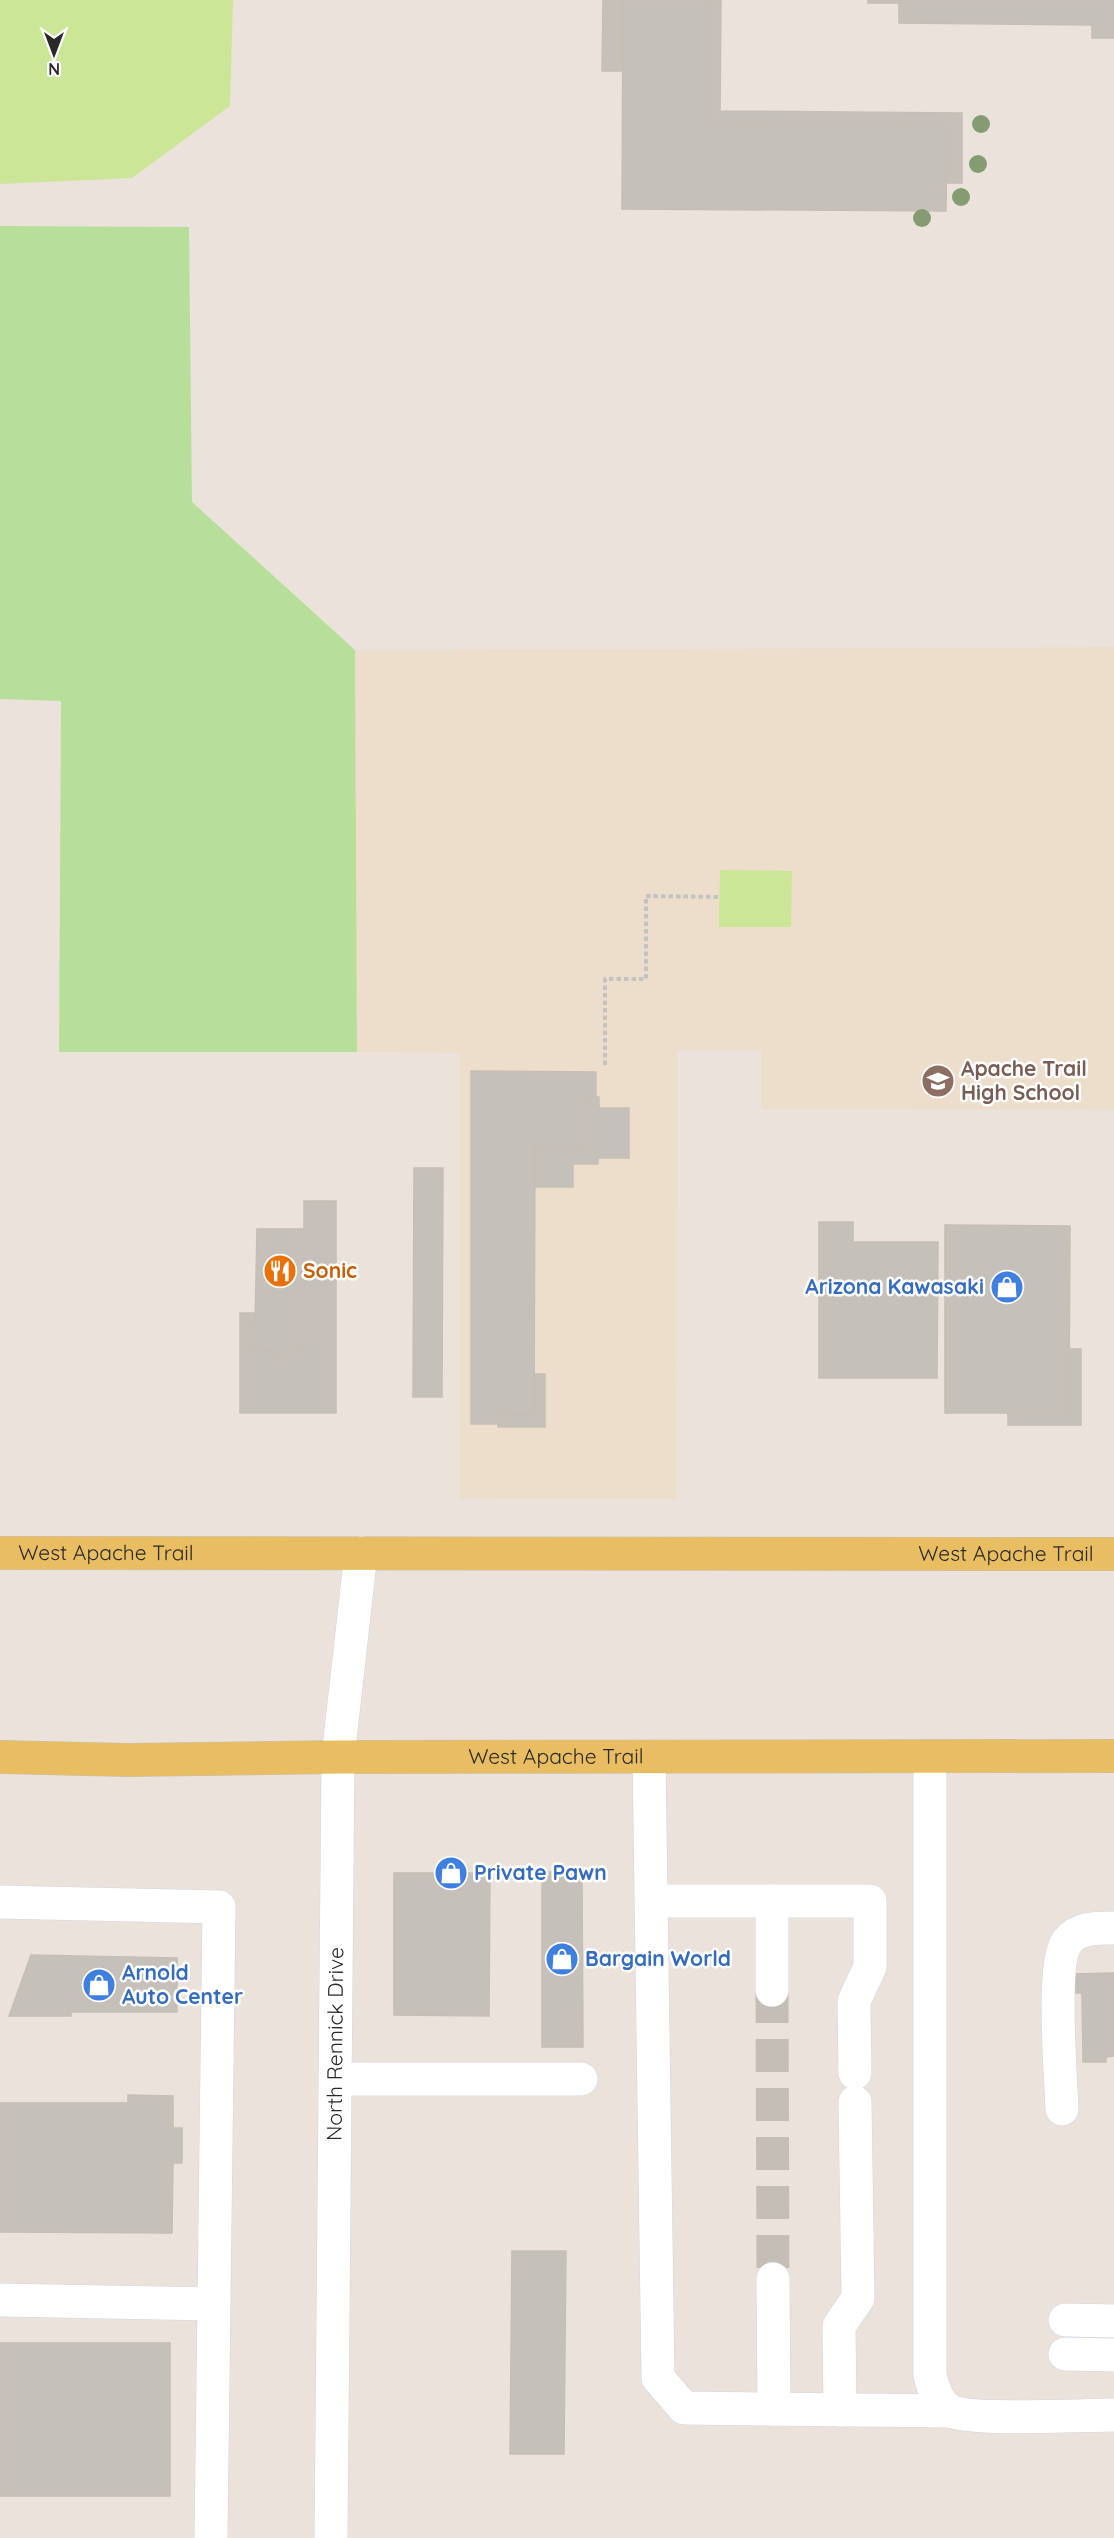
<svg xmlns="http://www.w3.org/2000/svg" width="1114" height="2538" font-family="Quicksand,sans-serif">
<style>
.education{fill:#ecdecb}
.green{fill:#b8df9a}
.pitch{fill:#cbe696}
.building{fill:#c6c0bb;stroke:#c6beb5;stroke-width:1.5}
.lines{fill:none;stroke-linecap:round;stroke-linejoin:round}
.minor-tunnel{stroke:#c4beb7;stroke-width:33;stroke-dasharray:33 16;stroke-linecap:butt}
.minor-casing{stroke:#d1d5e1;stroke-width:34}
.major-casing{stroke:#c3c3c3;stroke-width:34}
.path{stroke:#c3c3c3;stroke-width:4;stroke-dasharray:4.5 3;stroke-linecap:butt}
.minor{stroke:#fff;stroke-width:33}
.major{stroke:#e9bd62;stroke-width:33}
.tree{fill:#859c72}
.labels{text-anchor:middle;stroke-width:5;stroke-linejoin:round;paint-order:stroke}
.education-label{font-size:21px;font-weight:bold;fill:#785e54;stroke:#fff;text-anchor:start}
.food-label{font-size:21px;font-weight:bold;fill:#c56008;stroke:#fff;text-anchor:start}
.shop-label{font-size:21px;font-weight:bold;fill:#366cbe;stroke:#fff;text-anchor:start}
.street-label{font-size:21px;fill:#292929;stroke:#fff}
</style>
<rect width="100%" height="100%" fill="#ebe3db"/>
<path class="education" d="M 1114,647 L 1114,1110 L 761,1109 L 761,1050 L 677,1050 L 676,1499 L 460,1498 L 460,1053 L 357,1052 L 355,650 Z"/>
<path class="green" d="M 0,226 L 189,227 L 192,502 L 355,650 L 357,1052 L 59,1052 L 61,701 L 0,699 Z"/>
<path class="pitch" d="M 0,0 L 233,0 L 230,106 L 132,178 L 0,184 Z
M 720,870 L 792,871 L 791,927 L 719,927 Z"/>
<path class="building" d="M 603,0 L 623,0 L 623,71 L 602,71 Z
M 623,0 L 707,0 L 706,124 L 947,125 L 946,211 L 622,209 Z
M 707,0 L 721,0 L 720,111 L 962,113 L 962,183 L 946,183 L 947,125 L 706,124 Z
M 868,0 L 899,0 L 899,3 L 868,3 Z
M 899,0 L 1114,0 L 1114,38 L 1092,38 L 1092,25 L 899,23 Z
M 471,1071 L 596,1072 L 596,1097 L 584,1097 L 584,1148 L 535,1147 L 534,1415 L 498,1414 L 498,1424 L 471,1424 Z
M 584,1097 L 599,1097 L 599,1108 L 629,1108 L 629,1158 L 598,1158 L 598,1164 L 573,1164 L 573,1187 L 534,1187 L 535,1147 L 584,1148 Z
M 414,1168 L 443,1168 L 442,1397 L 413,1397 Z
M 304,1201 L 336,1201 L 336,1413 L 240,1413 L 240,1313 L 255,1313 L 255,1324 L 248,1324 L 248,1350 L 273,1351 L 273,1360 L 288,1360 L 288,1349 L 304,1349 Z
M 819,1222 L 853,1222 L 853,1242 L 938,1242 L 937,1378 L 819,1378 Z
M 945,1225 L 1070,1226 L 1069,1413 L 945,1413 Z
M 257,1229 L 304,1229 L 304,1349 L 288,1349 L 288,1360 L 273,1360 L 273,1351 L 248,1350 L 248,1324 L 255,1324 Z
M 1069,1349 L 1081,1349 L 1081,1425 L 1008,1425 L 1008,1413 L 1069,1413 Z
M 534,1374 L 545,1374 L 545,1427 L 498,1427 L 498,1414 L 534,1415 Z
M 542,1872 L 582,1872 L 583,2047 L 542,2047 Z
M 394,1873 L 490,1873 L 489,2016 L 394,2015 Z
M 31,1955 L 177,1958 L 177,2012 L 71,2012 L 71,2016 L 9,2016 Z
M 1114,1973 L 1114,2056 L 1106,2057 L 1106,2062 L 1083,2062 L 1082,1993 L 1073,1993 L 1072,1974 Z
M 128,2095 L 173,2096 L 173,2128 L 182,2128 L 182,2163 L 173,2163 L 172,2233 L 0,2232 L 0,2103 L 128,2103 Z
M 512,2251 L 566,2251 L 564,2454 L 510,2454 Z
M 0,2343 L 170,2343 L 170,2496 L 0,2496 Z"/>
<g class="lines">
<path class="minor-tunnel" d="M 772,1990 L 773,2279"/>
<g class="minor-casing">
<g id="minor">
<path d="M 649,1757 L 658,2378 L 684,2408 L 950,2411"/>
<path d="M 930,1757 L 930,2376 C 934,2389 937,2404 951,2411 C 971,2421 1084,2415 1114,2415"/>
<path d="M 652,1901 L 870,1901 L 870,1967 L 854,2001 L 855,2073"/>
<path d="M 772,1901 L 772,1990"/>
<path d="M 0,1902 L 219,1907 L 211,2538"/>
<path d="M 336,2079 L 581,2079"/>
<path d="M 1062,2109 C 1061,2077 1051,1963 1067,1942 C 1078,1927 1098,1928 1114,1928"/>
<path d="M 773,2279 L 774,2409"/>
<path d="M 0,2300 L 213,2304"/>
<path d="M 1065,2320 L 1114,2321"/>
<path d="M 1065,2354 L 1114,2355"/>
<path d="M 840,2410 L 839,2326 L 858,2298 L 855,2102"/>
<path id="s1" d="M 331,2538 L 338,1757 L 361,1553"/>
</g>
</g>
<g class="major-casing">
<g id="major">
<path id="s2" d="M 0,1553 L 1114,1554"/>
<path id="s3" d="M 0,1757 L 128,1760 L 338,1757 L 1114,1756"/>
</g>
</g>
<path class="path" d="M 605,1065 L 605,979 L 646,979 L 646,896 L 720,897"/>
<use href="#minor" class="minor"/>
<use href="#major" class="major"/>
</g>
<g class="tree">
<circle cx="981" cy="124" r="9"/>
<circle cx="978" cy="164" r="9"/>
<circle cx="961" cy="197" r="9"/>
<circle cx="922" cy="218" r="9"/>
</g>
<defs>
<g id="school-disc" transform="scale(1.725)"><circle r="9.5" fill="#8d6e63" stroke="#fff"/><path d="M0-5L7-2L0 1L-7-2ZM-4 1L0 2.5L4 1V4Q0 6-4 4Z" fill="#fff"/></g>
<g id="restaurant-disc" transform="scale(1.725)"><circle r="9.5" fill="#e8710a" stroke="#fff"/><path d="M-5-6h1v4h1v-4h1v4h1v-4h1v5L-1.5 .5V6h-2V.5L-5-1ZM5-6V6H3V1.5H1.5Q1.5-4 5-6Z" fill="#fff"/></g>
<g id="shop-disc" transform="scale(1.725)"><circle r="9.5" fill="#3f7fe0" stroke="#fff"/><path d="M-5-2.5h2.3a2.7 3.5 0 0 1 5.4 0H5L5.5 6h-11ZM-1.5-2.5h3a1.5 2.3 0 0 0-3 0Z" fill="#fff"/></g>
</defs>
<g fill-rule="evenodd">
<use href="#school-disc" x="938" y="1081"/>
<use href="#restaurant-disc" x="280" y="1271"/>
<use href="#shop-disc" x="1007" y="1287"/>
<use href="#shop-disc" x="451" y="1873"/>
<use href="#shop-disc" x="562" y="1959"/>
<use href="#shop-disc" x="99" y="1985"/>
</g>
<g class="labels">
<g class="education-label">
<text x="961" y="1076">Apache Trail<tspan x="961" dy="24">High School</tspan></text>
</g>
<g class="food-label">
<text x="303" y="1278">Sonic</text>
</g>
<g class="shop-label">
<text x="984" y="1294" text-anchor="end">Arizona Kawasaki</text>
<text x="474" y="1880">Private Pawn</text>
<text x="585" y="1966">Bargain World</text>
<text x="122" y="1980">Arnold<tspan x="122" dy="24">Auto Center</tspan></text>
</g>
<g class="street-label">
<text dy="7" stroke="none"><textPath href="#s2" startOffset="106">West Apache Trail</textPath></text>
<text dy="7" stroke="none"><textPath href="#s2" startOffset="1006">West Apache Trail</textPath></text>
<text dy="7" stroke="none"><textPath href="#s3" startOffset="556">West Apache Trail</textPath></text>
<text dy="7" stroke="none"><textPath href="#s1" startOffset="494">North Rennick Drive</textPath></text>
</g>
</g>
<g transform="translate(54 54) rotate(180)" stroke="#ffffff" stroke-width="4.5" paint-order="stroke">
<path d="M0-4.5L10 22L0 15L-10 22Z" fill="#292929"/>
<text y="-9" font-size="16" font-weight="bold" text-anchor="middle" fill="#292929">N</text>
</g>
</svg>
